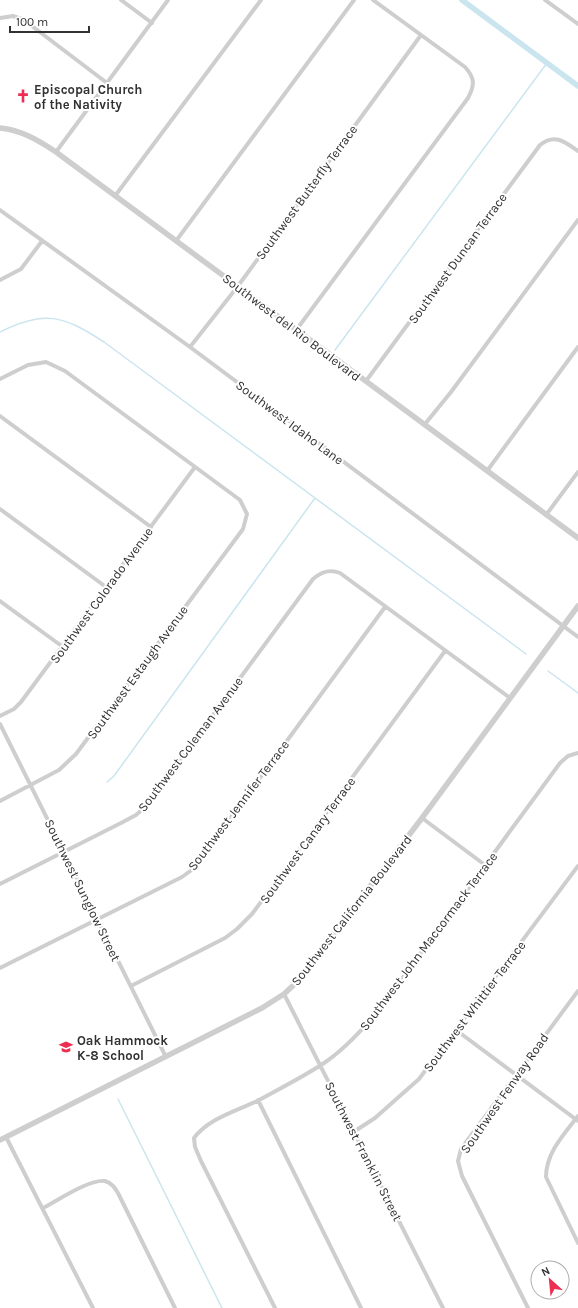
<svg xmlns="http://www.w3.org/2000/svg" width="578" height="1308" font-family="Karla,sans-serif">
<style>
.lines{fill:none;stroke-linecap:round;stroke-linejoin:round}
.stream{stroke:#cbe5ef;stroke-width:1.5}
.canal{stroke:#cbe5ef;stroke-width:5.5}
.minor{stroke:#cecece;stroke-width:4}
.tertiary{stroke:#cecece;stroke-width:5.5}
.labels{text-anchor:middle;stroke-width:4;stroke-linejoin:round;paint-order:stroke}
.poi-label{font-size:13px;font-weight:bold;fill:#313131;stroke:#fff;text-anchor:start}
.street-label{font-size:13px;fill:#313131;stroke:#fff}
</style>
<rect width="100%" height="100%" fill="#fff"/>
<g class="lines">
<path class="stream" d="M 0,332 C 44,310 63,315 104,342 L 526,654
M 335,350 L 547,63
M 548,671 L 578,693
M 107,782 L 114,776 L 315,498
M 118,1099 L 222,1308"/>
<path class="canal" d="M 462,0 L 578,86"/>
<path class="minor" d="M 121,0 L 152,23
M 545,0 L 578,24
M 0,18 L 13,16 L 24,20 L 107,83
M 56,152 L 168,0
M 115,196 L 261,0
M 0,210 L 190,347 L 578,637
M 176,241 L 354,0
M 0,280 L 21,269 L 42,241
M 297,329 L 468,98 C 475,85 475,78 465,67 L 373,0
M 190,347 L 238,286 L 421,35
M 0,379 L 28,365 L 46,362 L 65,371 L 240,500 L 247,514 L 243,529 L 76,754 L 59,770 L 0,801
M 366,381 L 540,145 C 555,133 565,142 578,151
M 0,416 L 151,527
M 425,424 L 451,392 L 578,220
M 487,471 L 578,347
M 0,509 L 106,587
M 546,515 L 578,472
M 0,601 L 63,647
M 0,716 L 14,709 L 21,702 L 195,467
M 0,724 L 166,1057
M 422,818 L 485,865
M 0,884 L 121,823 L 136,815 L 146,806 L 313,579 C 322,571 330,569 340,573 L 510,698
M 0,968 L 182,877 L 193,869 L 385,607
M 131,986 L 225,938 L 237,929 L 252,914 L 445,651
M 284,994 L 443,1308
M 456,1030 L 578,1121
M 258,1100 L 361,1308
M 578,1116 C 564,1134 546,1153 546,1177 L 578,1243
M 355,1131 L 375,1118 L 419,1079 L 578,866
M 6,1137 L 93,1308
M 43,1208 C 57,1201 89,1179 105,1181 C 112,1183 115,1188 118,1193 L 175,1308
M 275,1308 L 201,1161 L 195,1147 L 194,1138 C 209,1118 237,1111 259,1100 C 279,1089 301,1078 321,1065 C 345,1050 365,1027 382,1006 L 560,763 L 568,756 L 578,753
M 528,1308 L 462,1176 L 458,1161 L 461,1149 L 578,991"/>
<path class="tertiary" d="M 0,128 C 21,130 38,140 56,152 L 578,538
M 0,1140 L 262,1008 L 284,994 L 298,981 L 422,818 L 578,606"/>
</g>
<defs>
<g id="church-bare" transform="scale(1.08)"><path d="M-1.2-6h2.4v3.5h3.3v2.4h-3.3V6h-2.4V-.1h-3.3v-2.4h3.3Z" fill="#ee2d52" stroke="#fff" stroke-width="2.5" paint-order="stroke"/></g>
<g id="school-bare" transform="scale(1.08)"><path d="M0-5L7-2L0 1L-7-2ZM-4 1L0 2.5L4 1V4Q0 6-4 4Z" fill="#ee2d52" stroke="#fff" stroke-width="2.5" paint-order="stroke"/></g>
</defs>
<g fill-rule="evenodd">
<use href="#church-bare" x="23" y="96"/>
<use href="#school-bare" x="66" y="1047"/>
</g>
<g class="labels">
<g class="poi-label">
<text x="34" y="94">Episcopal Church<tspan x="34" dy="15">of the Nativity</tspan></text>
<text x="77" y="1045">Oak Hammock<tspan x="77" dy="15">K-8 School</tspan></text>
</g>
<g class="street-label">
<text transform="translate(306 192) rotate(-54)" y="5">Southwest Butterfly Terrace</text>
<text transform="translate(457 258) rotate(-54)" y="5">Southwest Duncan Terrace</text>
<text transform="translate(292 327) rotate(37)" y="5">Southwest del Rio Boulevard</text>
<text transform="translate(290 422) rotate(37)" y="5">Southwest Idaho Lane</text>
<text transform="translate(101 595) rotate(-54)" y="5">Southwest Colorado Avenue</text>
<text transform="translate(137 672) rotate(-54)" y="5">Southwest Estaugh Avenue</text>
<text transform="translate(190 744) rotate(-53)" y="5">Southwest Coleman Avenue</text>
<text transform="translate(238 805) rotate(-53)" y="5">Southwest Jennifer Terrace</text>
<text transform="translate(307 840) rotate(-54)" y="5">Southwest Canary Terrace</text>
<text transform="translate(83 890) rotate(64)" y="5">Southwest Sunglow Street</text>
<text transform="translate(351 910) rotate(-52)" y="5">Southwest California Boulevard</text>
<text transform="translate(428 941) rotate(-53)" y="5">Southwest John Maccormack Terrace</text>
<text transform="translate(474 1006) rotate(-53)" y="5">Southwest Whittier Terrace</text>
<text transform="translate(504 1093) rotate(-55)" y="5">Southwest Fenway Road</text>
<text transform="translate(364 1151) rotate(63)" y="5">Southwest Franklin Street</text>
</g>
</g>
<g transform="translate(550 1280) rotate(333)"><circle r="19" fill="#ffffff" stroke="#adadad"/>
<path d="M0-3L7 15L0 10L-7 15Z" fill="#ee2d52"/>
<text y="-6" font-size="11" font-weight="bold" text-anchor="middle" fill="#313131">N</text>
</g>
<path d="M10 26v6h79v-6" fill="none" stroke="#313131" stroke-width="2"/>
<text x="16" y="26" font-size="12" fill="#313131" stroke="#ffffff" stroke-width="3" paint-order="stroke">100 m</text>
</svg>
